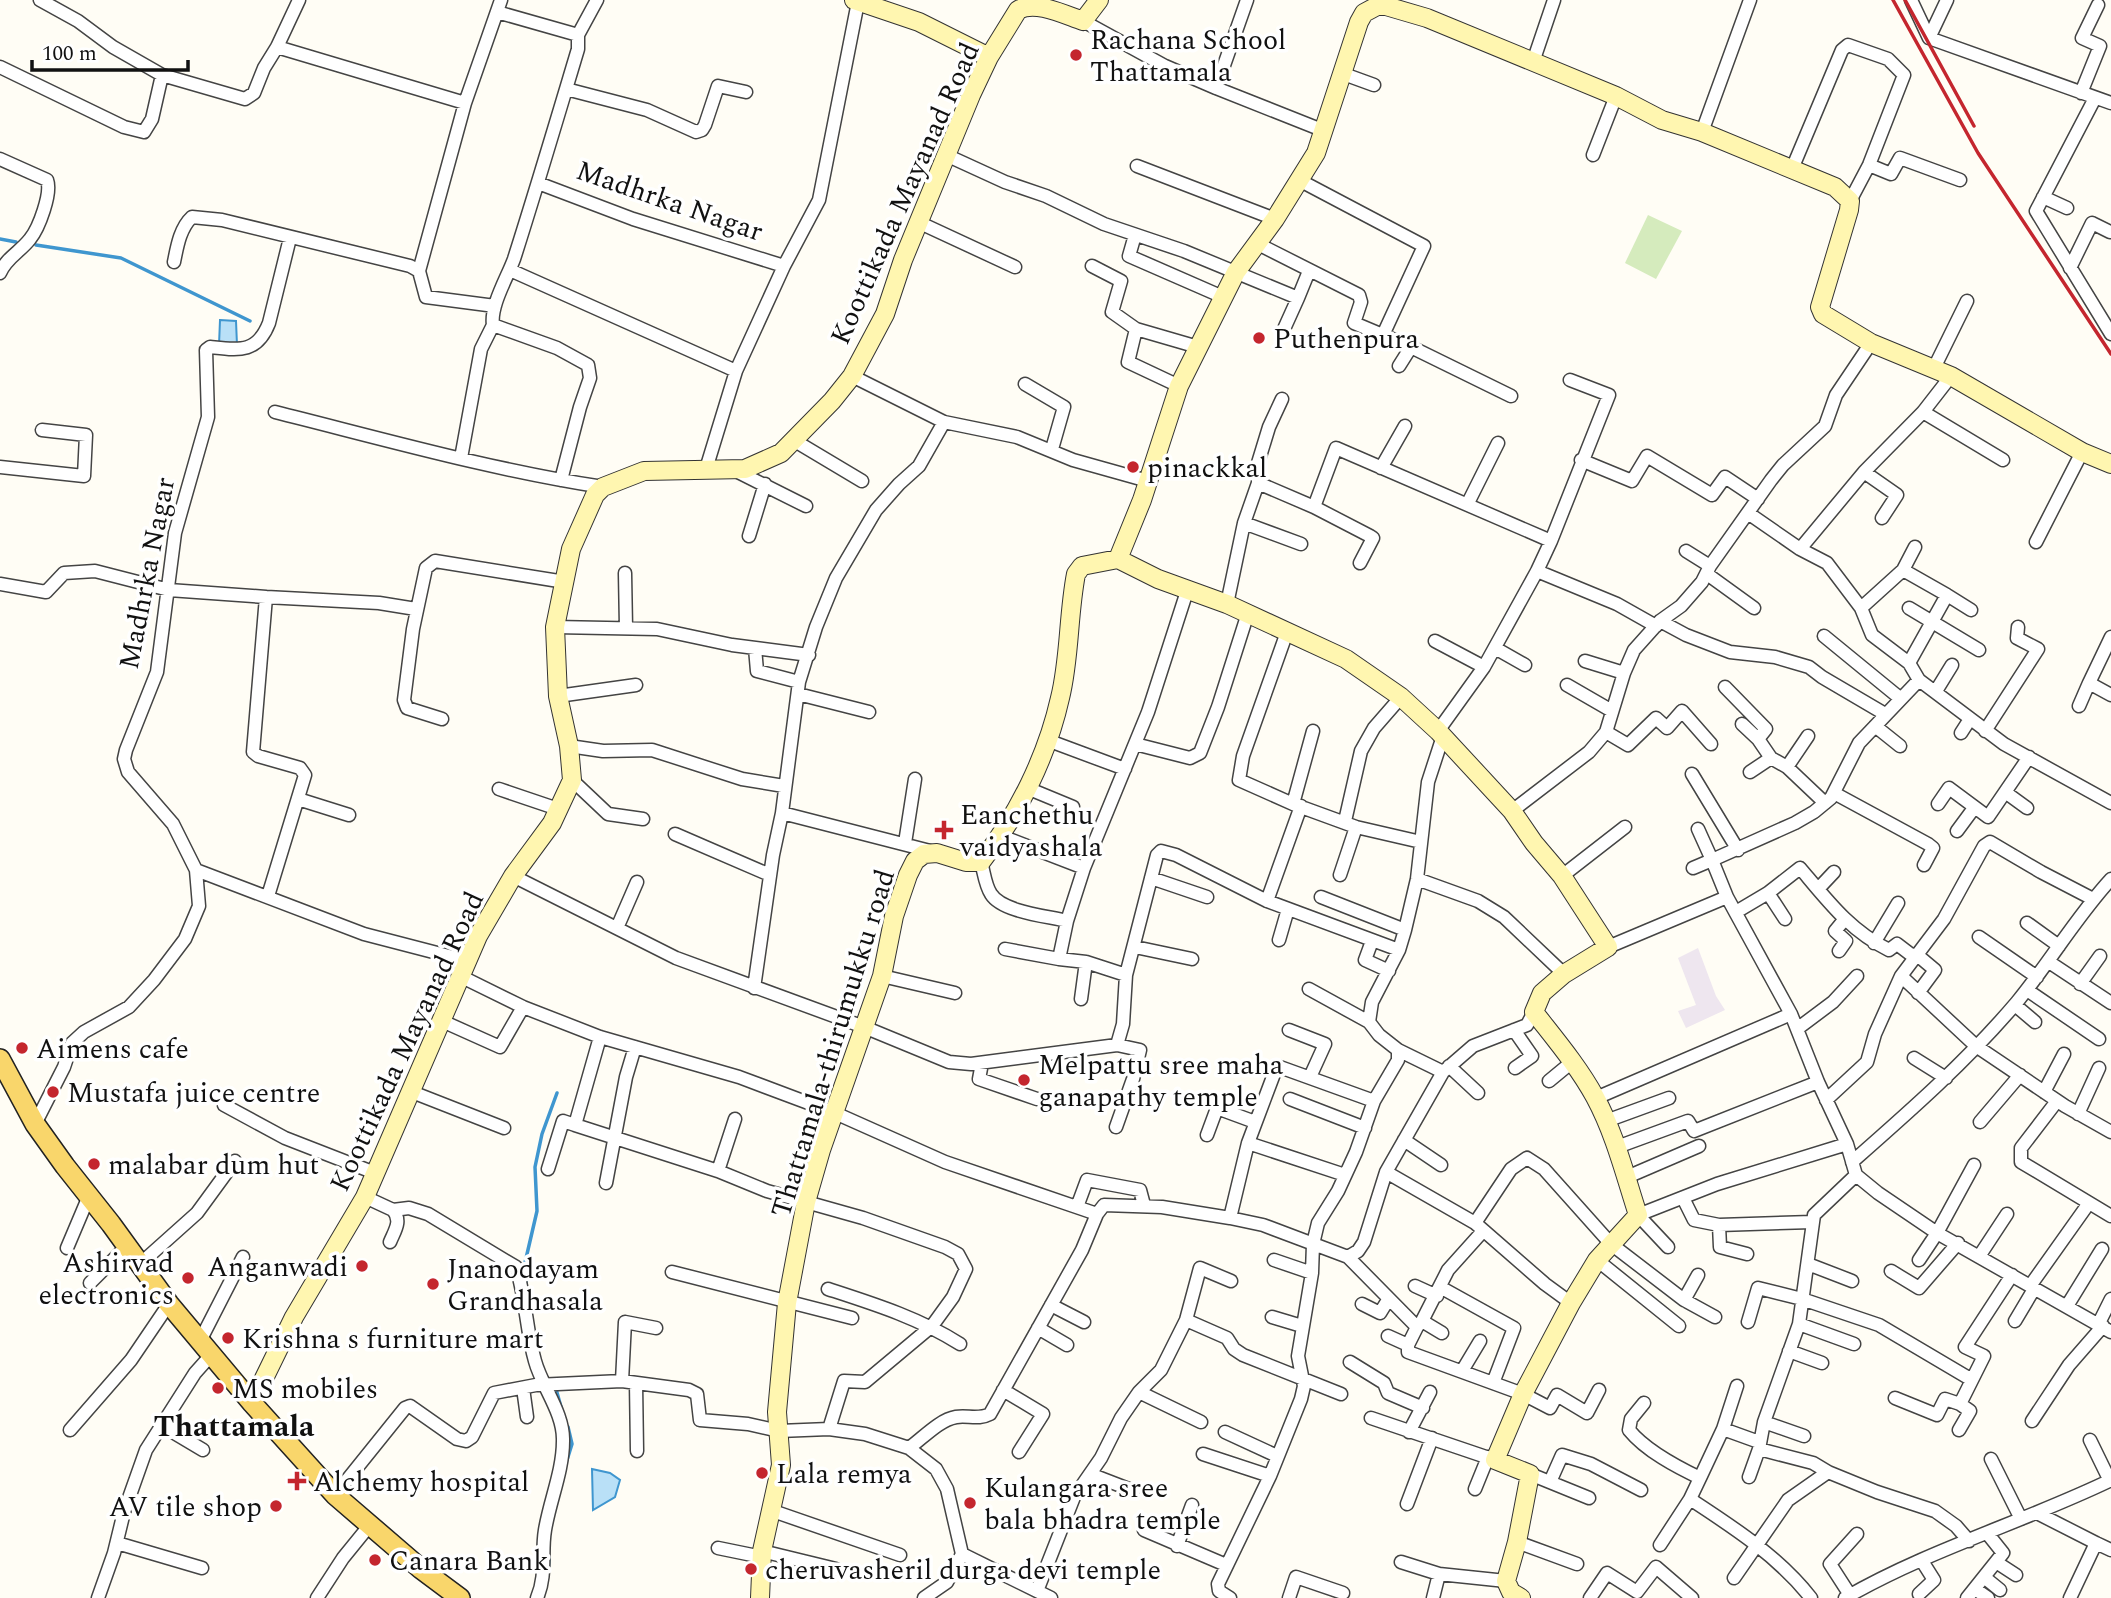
<svg xmlns="http://www.w3.org/2000/svg" width="2111" height="1598" font-family="Spectral,serif">
<style>
.industrial{fill:#eee6ef}
.green{fill:#d5ebbd}
.water{fill:#b9e0f7;stroke:#3f96cf;stroke-width:2}
.lines{fill:none;stroke-linecap:round;stroke-linejoin:round}
.stream{stroke:#3f96cf;stroke-width:3.5}
.street-casing{stroke:#444;stroke-width:15}
.secondary-casing{stroke:#333;stroke-width:20}
.primary-casing{stroke:#222;stroke-width:22}
.street{stroke:#fff;stroke-width:12}
.secondary{stroke:#fff6b0;stroke-width:18}
.primary{stroke:#f9d66b;stroke-width:19}
.rail{stroke:#c4262e;stroke-width:3.5}
.poi-dot{fill:#c4262e;stroke:#fff;stroke-width:2.5}
.labels{text-anchor:middle;stroke-width:7;stroke-linejoin:round;paint-order:stroke}
.poi-label{font-size:28px;fill:#111;stroke:#fff;text-anchor:start}
.street-label{font-size:28px;fill:#111;stroke:#fff}
.neighbourhood-label{font-size:30px;font-weight:bold;fill:#111;stroke:#fff}
</style>
<rect width="100%" height="100%" fill="#fffdf5"/>
<path class="industrial" d="M 1698,948 L 1716,996 L 1725,1010 L 1686,1028 L 1678,1011 L 1696,1005 L 1678,958 Z"/>
<path class="green" d="M 1648,215 L 1682,231 L 1656,279 L 1625,263 Z"/>
<path class="water" d="M 220,320 L 236,321 L 237,345 L 219,345 Z
M 592,1469 L 610,1473 L 620,1480 L 615,1497 L 593,1510 Z"/>
<g class="lines">
<path class="stream" d="M 0,239 L 16,242
M 36,245 L 121,258 L 250,321
M 526,1282 L 524,1267 L 537,1211 L 535,1167 L 542,1134 L 557,1093
M 556,1389 L 561,1407
M 567,1460 L 572,1444 L 568,1427
M 548,1573 L 549,1557"/>
<g class="street-casing">
<path id="street" d="M 40,0 L 78,21 L 113,47 L 162,75 L 245,99 L 254,93 L 264,68 L 277,47 L 299,0
M 1911,0 L 1929,38
M 1947,0 L 1929,38 L 2111,103
M 497,12 L 578,35
M 1083,21 L 1165,66 L 1216,88 L 1322,130
M 277,47 L 465,103
M 1533,62 L 1554,0
M 0,67 L 124,127 L 144,132 L 152,119 L 162,75
M 1341,73 L 1374,85
M 1216,88 L 1247,0
M 566,89 L 647,110 L 696,132 L 702,130 L 705,125 L 718,86 L 746,92
M 2081,93 L 2100,46 L 2082,38 L 2098,5
M 2095,98 L 2036,211 L 2111,334
M 1702,132 L 1750,0
M 946,155 L 1005,182 L 1046,196 L 1104,224 L 1184,251 L 1298,298 L 1284,329
M 1593,155 L 1616,96
M 0,159 L 47,180 C 52,193 39,228 30,239 C 20,252 6,258 0,273
M 1869,165 L 1891,174 L 1900,158 L 1960,180
M 1137,166 L 1275,219
M 1792,169 L 1842,50 L 1848,45 L 1888,59 L 1904,75 L 1869,165 L 1850,201
M 1299,180 L 1424,246 L 1383,335
M 538,183 L 633,219 L 784,266
M 2043,197 L 2067,208
M 918,222 L 1015,267
M 1135,235 L 1129,256 L 1223,297
M 290,238 L 269,323 C 257,354 238,350 210,347 L 206,350 L 208,417 L 175,533 L 157,672 L 126,750 L 124,759 L 128,772 L 173,824 L 196,870 L 364,934 L 468,961
M 1258,244 L 1359,295 L 1361,302 L 1354,323 L 1411,347 L 1511,396
M 174,262 C 177,247 180,228 192,217 L 222,220 L 410,266 L 419,271 L 426,297 L 495,306
M 1092,266 L 1121,281 L 1112,312 L 1136,329 L 1128,362 L 1179,386
M 2070,268 L 2092,223 L 2110,232
M 510,270 L 736,371
M 419,271 L 465,103 L 501,0
M 1298,298 L 1309,271
M 1136,329 L 1198,347
M 1399,366 L 1411,347
M 1934,368 L 1967,301
M 852,376 L 944,422 L 1017,437 L 1073,460 L 1148,481
M 1025,384 L 1064,407 L 1052,449
M 275,412 C 383,439 492,470 603,487
M 1923,412 L 2003,460
M 795,441 L 862,481
M 461,458 L 481,349 L 493,325
M 1581,460 L 1632,481 L 1647,456 L 1712,495 L 1725,477 L 1758,499
M 0,467 L 84,476 L 86,435 L 42,430
M 1381,468 L 1405,426
M 706,469 L 736,371 L 784,266 L 819,200 L 858,2
M 736,471 L 806,506
M 1864,472 L 1897,495 L 1882,518
M 561,480 L 580,407 L 590,378 L 588,365 L 557,348 L 493,325 C 490,306 507,278 514,259 C 536,190 557,119 578,49 L 578,35 L 597,0
M 1258,483 L 1314,507 L 1336,448 L 1551,541
M 1468,503 L 1498,443
M 1314,507 L 1370,536 L 1373,538 L 1360,563
M 1748,513 L 1800,549 L 1827,563 L 1861,608 L 1872,635 L 1909,663 L 1919,680
M 1244,523 L 1301,544
M 749,536 L 765,484
M 2036,542 L 2082,452
M 1800,549 L 1864,472 L 1923,412 L 1951,376
M 1686,551 L 1710,566
M 1903,570 L 1915,547
M 1537,571 L 1617,604 L 1656,626
M 625,573 L 626,628
M 1707,574 L 1754,608
M 0,584 L 46,592 L 64,573 L 95,571 L 169,590 L 266,597 L 379,603 L 416,609
M 1947,595 L 1971,610
M 266,597 L 253,752 L 258,756 L 300,768 L 305,775 L 268,896
M 1227,604 L 1244,523 L 1258,483 L 1258,463 L 1269,427 L 1282,399
M 1861,608 L 1903,570 L 1947,595 L 1909,663
M 1909,608 L 1979,650
M 1660,621 L 1686,635 L 1730,652 L 1775,657 L 1809,667 L 1822,677 L 1885,714
M 555,627 L 657,629 L 732,645 L 809,655
M 1287,632 L 1243,756 L 1239,780 L 1293,804 L 1356,827 L 1421,842
M 1824,636 L 1901,699
M 2111,637 L 2089,683 L 2111,695
M 1435,641 L 1484,667
M 755,648 L 757,671 L 799,682
M 1495,648 L 1525,665
M 1585,661 L 1624,673
M 1567,685 L 1612,711
M 1725,687 L 1766,729 L 1758,739
M 1936,691 L 1952,665
M 798,694 L 869,712
M 558,696 L 636,685
M 2079,706 L 2089,683
M 442,719 L 407,708 L 404,700 L 413,629 L 426,568 L 435,561 L 565,582
M 1742,724 L 1758,739 L 1771,758 L 1787,767 L 1825,803
M 1875,726 L 1900,746
M 1438,731 L 1484,667 L 1537,571 L 1551,541 L 1609,395 L 1570,380
M 1985,731 L 2038,649 L 2017,638 L 2018,627
M 1606,732 L 1628,745 L 1656,718 L 1667,728 L 1682,711 L 1711,744
M 1961,733 L 1970,719
M 1047,740 L 1125,769
M 1135,744 L 1190,758 L 1200,753 L 1218,707 L 1248,613
M 569,746 L 603,751 L 652,750 L 742,779 L 784,786
M 1787,767 L 1808,736
M 1750,772 L 1771,758
M 1692,774 L 1738,850
M 572,780 L 608,814 L 643,819
M 1027,788 L 1073,807
M 499,789 L 558,809
M 2005,792 L 2027,808
M 1834,793 L 1928,844 L 1933,848 L 1924,865
M 298,799 L 349,815
M 1293,804 L 1313,731
M 1938,804 L 1949,788 L 1988,817 L 2029,757
M 1512,811 L 1589,752 L 1606,732 L 1624,673 L 1634,650 L 1660,621 L 1681,606 L 1702,582 L 1710,566 L 1771,480 L 1783,465 L 1825,426 L 1836,395 L 1871,343
M 782,813 L 934,852
M 1345,821 L 1361,751 L 1374,728 L 1401,697
M 1957,831 L 1974,808
M 675,834 L 770,875
M 1001,836 L 1084,868
M 905,843 L 915,779
M 981,862 C 984,872 985,885 991,894 C 1002,912 1047,916 1067,921
M 1693,868 L 1712,860 L 1698,829
M 1340,875 L 1356,827
M 513,876 L 676,958 L 864,1027 L 949,1062 L 971,1064 L 1117,1045 L 1123,1024 L 1126,975 L 1157,855 L 1161,851 L 1176,855 L 1267,901 L 1399,950
M 1562,876 L 1625,827
M 1151,878 L 1207,897
M 1417,879 L 1478,901 L 1504,917 L 1564,974
M 1818,889 L 1834,872
M 1768,893 L 1785,919
M 1321,897 L 1405,930
M 1727,897 L 1712,860 L 1795,823 L 1814,812 L 1831,798 L 1859,743 L 1919,680 L 2004,744 L 2111,803
M 1267,901 L 1301,806
M 1736,912 L 1768,893 L 1800,868 C 1827,900 1850,931 1889,950 L 1897,944 L 1914,957
M 2027,923 L 2059,946
M 617,928 L 637,882
M 1979,937 L 2037,977
M 1279,940 L 1288,909
M 1372,941 L 1365,960 L 1389,971
M 1874,943 L 1898,903
M 1135,947 L 1192,959
M 1608,947 L 1727,897 L 1791,1014 L 1818,1082 L 1847,1144 L 1856,1175 L 1878,1193 L 1937,1233 L 2111,1332
M 1005,949 L 1059,959 L 1067,921 L 1084,868 L 1148,712 L 1188,588
M 1839,951 L 1846,941 L 1835,931 L 1844,920
M 1916,954 L 1935,970 L 1918,993
M 1059,959 L 1086,962 L 1126,975
M 2049,962 L 2111,1003
M 460,976 L 523,1007 L 600,1037 L 739,1077 L 835,1113 L 945,1162 L 1097,1214
M 882,976 L 955,993
M 1901,976 L 1976,1046 L 2065,1106 L 2111,1132
M 2080,984 L 2100,956
M 754,988 L 773,855 L 782,813 L 799,682 L 816,627 L 836,578 L 876,510 L 899,484 L 919,466 L 944,422
M 1309,989 L 1369,1022
M 2027,990 L 2099,1039
M 1081,999 L 1086,962
M 2015,1005 L 2035,1022
M 442,1021 L 500,1047 L 523,1007
M 1797,1029 L 1833,1002 L 1857,976
M 1289,1030 L 1325,1044 L 1310,1077
M 1514,1030 L 1532,1056 L 1515,1068
M 1398,1050 L 1443,1072
M 1914,1058 L 1946,1078
M 982,1063 L 979,1079 L 1037,1099
M 1449,1066 L 1478,1093
M 1549,1081 L 1572,1062
M 412,1092 L 504,1128
M 2044,1092 L 2064,1054
M 1596,1098 L 1791,1014
M 1290,1099 L 1365,1128
M 1826,1100 L 1867,1062 L 1875,1034 L 1901,976 L 1944,919 L 1984,846 L 1990,842 L 2041,872 L 2093,899
M 2057,1101 L 2021,1148 L 2021,1162 L 2111,1216
M 224,1105 L 285,1138 L 375,1173
M 2078,1114 L 2099,1068
M 1606,1121 L 1669,1098
M 1980,1122 L 2020,1075
M 35,1124 L 64,1067 L 72,1043 L 84,1032 L 129,1007 L 154,980 L 185,939 L 199,906 L 196,870
M 575,1125 L 718,1171 L 767,1191 L 863,1218 L 945,1247 L 958,1254 L 966,1269 L 953,1297 L 932,1326 L 865,1382 L 844,1381 L 829,1429
M 1116,1127 L 1133,1079 L 1140,1050 L 1117,1045
M 1207,1135 L 1217,1108 L 1255,1122
M 1404,1140 L 1441,1165
M 1248,1143 L 1345,1175
M 1617,1147 L 1688,1121 L 1694,1131 L 1818,1082
M 1852,1162 C 1910,1111 1967,1061 2017,1002 C 2050,962 2076,917 2111,879
M 548,1169 L 563,1121 L 575,1125 L 600,1037
M 718,1171 L 735,1119
M 1386,1172 L 1475,1223 L 1545,1284 L 1571,1303
M 1627,1177 L 1699,1146
M 606,1183 L 626,1077 L 635,1047
M 365,1197 L 393,1210 L 409,1208 L 428,1214 L 516,1267 C 526,1297 526,1330 535,1361 C 542,1387 564,1413 563,1441 C 563,1471 550,1500 545,1530 C 541,1553 547,1575 537,1598
M 1683,1198 L 1694,1220 L 1719,1225 L 1720,1247 L 1747,1254
M 1077,1207 L 1087,1180 L 1140,1190 L 1144,1205
M 1230,1218 L 1248,1143 L 1277,1066 L 1374,1101
M 1475,1223 L 1511,1169 L 1527,1158 L 1544,1169 L 1611,1244 L 1684,1300 L 1698,1275
M 1719,1225 L 1812,1222
M 390,1242 C 395,1230 402,1221 393,1210
M 1668,1247 L 1638,1215 L 1717,1184 L 1847,1144
M 67,1248 L 89,1196
M 1980,1255 L 2007,1214
M 1348,1257 L 1358,1251 L 1364,1242 L 1386,1172 L 1443,1072 L 1473,1046 L 1527,1025 L 1534,1012
M 1274,1260 L 1312,1273
M 1597,1260 L 1679,1326
M 1919,1260 L 1937,1233 L 1974,1165
M 140,1264 L 197,1213 L 235,1161
M 1808,1264 L 1852,1281
M 1891,1271 L 1919,1288 L 1958,1243
M 672,1272 L 852,1318
M 90,1283 L 127,1246
M 1415,1286 L 1437,1296
M 2030,1286 L 2089,1203
M 1440,1287 L 1514,1328 L 1493,1383
M 828,1289 C 874,1304 919,1318 960,1344
M 1684,1300 L 1715,1317
M 1362,1304 L 1380,1313 L 1388,1300
M 1051,1305 L 1084,1322
M 2067,1306 L 2102,1249
M 1272,1317 L 1302,1326
M 1186,1320 L 1200,1268 L 1231,1281
M 1422,1321 L 1448,1270 L 1483,1231
M 2015,1321 L 2034,1289
M 1748,1322 L 1758,1288 L 1802,1299 L 1879,1325 L 1972,1380
M 2099,1323 L 2111,1299
M 1799,1324 L 1854,1344
M 1417,1327 L 1408,1345 L 1408,1352 L 1523,1394 L 1550,1408 L 1557,1395 L 1587,1413 L 1599,1390
M 1038,1328 L 1067,1345
M 1388,1336 L 1408,1345
M 200,1341 L 243,1257
M 1789,1351 L 1822,1363
M 1350,1362 L 1384,1383 L 1388,1393 L 1423,1408
M 1462,1371 L 1480,1341
M 622,1381 L 625,1322 L 656,1328
M 636,1383 L 637,1451
M 523,1388 L 527,1417
M 1003,1390 L 1043,1414 L 1019,1452
M 1139,1392 L 1201,1422
M 1895,1398 L 1937,1415 L 1945,1399 L 1960,1404 L 1984,1356 L 1965,1347 L 2012,1275
M 1644,1403 L 1631,1419 L 1629,1430 C 1646,1451 1677,1467 1700,1478 L 1723,1429 L 1759,1442
M 1371,1418 L 1495,1460
M 2032,1421 L 2069,1365 L 2103,1326
M 1764,1422 L 1804,1436
M 161,1425 L 203,1450
M 1723,1429 L 1737,1386
M 70,1430 L 131,1360 L 169,1304
M 1959,1430 L 1970,1411 L 1960,1404
M 1225,1432 L 1277,1456
M 1409,1432 L 1430,1392
M 2090,1440 L 2110,1481
M 909,1448 C 923,1438 939,1420 956,1417 C 967,1415 979,1420 990,1414 L 1082,1250 L 1097,1214 L 1104,1205 L 1162,1207 L 1230,1218 L 1263,1225 L 1348,1257 L 1417,1327 L 1422,1321 L 1442,1333
M 1759,1449 L 1813,1463 L 1828,1472 L 1877,1492 L 1935,1511 L 1956,1526 L 1969,1541
M 1203,1454 L 1270,1476
M 1991,1459 L 2021,1519
M 1090,1474 L 1134,1491
M 1530,1474 L 1589,1498
M 1749,1477 L 1759,1449 L 1764,1422 L 1799,1324 L 1814,1215 L 1856,1175
M 1550,1482 L 1562,1455 L 1591,1464 L 1641,1490
M 1475,1489 L 1488,1457
M 335,1495 L 405,1408 L 410,1406 L 457,1439 L 466,1441 L 472,1437 L 494,1393 L 536,1385 L 622,1381 L 689,1390 L 697,1394 L 700,1420 L 748,1424 L 779,1431 L 829,1429 L 865,1434 L 909,1448 L 936,1469 L 947,1489 L 962,1554 L 1051,1598
M 1690,1499 C 1733,1527 1779,1557 1811,1598
M 1407,1504 L 1432,1438
M 770,1510 L 900,1555
M 2037,1513 L 2096,1543
M 1144,1530 L 1226,1565
M 1517,1542 L 1577,1564
M 117,1543 L 202,1568
M 1660,1545 L 1690,1499 L 1700,1478
M 1177,1546 L 1192,1505
M 718,1548 L 762,1557
M 762,1551 L 836,1569
M 1401,1562 L 1439,1574 L 1506,1581
M 1996,1562 L 2016,1575
M 1984,1577 L 2000,1590
M 1734,1578 L 1788,1500 L 1828,1472
M 1975,1589 L 1988,1598
M 1037,1591 L 1074,1497 L 1101,1458 L 1121,1418 L 1139,1392 L 1161,1370 L 1186,1320 L 1227,1338 L 1234,1349 L 1243,1355 L 1341,1394
M 1919,1594 L 1934,1580 L 1922,1561
M 1850,1595 L 1830,1564 L 1857,1534
M 98,1598 L 114,1553 L 124,1512 L 146,1450 L 195,1373 L 212,1354
M 317,1598 L 343,1558 L 369,1526
M 924,1598 L 947,1582 L 962,1554
M 1230,1598 L 1219,1591 L 1218,1584 L 1270,1476 L 1301,1399 L 1304,1386 L 1298,1356 L 1312,1273 L 1313,1244 L 1318,1223 L 1338,1191 L 1356,1152 L 1374,1101 L 1398,1060 L 1398,1050 L 1379,1035 L 1369,1022 L 1372,1002 L 1399,950 L 1405,930 L 1417,879 L 1428,782 L 1443,736
M 1289,1598 L 1296,1577 L 1343,1593
M 1433,1598 L 1439,1574
M 1590,1598 L 1607,1573 L 1637,1592 L 1656,1567 L 1692,1598
M 1845,1598 C 1928,1550 2024,1522 2111,1480
M 1967,1598 L 2003,1553 L 1987,1533
M 2070,1598 L 2096,1543 L 2111,1550"/>
</g>
<g class="secondary-casing">
<path id="secondary" d="M 854,0 L 919,22 L 989,57
M 1118,559 L 1158,579 L 1227,604 L 1346,659 L 1401,697 L 1438,731 L 1512,811 L 1534,843 L 1562,876 L 1608,947 L 1564,974 L 1542,993 L 1534,1012 C 1555,1039 1578,1066 1595,1097 C 1615,1134 1625,1175 1638,1215 L 1597,1260 L 1571,1303 L 1523,1394 L 1495,1460 L 1530,1474 L 1517,1542 L 1506,1581 L 1511,1592 L 1521,1598
M 252,1403 L 294,1317 L 365,1197 L 478,936 L 513,876 L 552,823 L 572,780 L 569,746 L 558,696 L 555,627 L 571,549 L 595,495 L 603,487 L 644,471 L 745,469 L 781,453 L 832,401 L 852,376 L 885,314 L 903,260 L 971,95 L 989,57 L 1018,10 C 1036,0 1065,15 1083,21 L 1099,0
M 760,1598 L 762,1551 L 781,1465 L 777,1412 L 787,1303 L 806,1202 L 821,1150 L 882,976 L 894,916 L 908,875 L 915,861 L 924,854 L 937,853 L 966,862 L 981,862 C 1018,815 1047,756 1060,698 C 1070,658 1068,615 1076,574 L 1082,566 L 1118,559 L 1142,500 L 1179,386 L 1236,272 L 1275,219 L 1316,153 L 1359,22 L 1364,13 L 1377,6 L 1386,6 L 1427,18 L 1616,96 L 1662,120 L 1702,132 L 1835,187 L 1850,201 L 1849,210 L 1820,307 L 1823,314 L 1871,343 L 1951,376 L 2082,452 L 2111,464"/>
</g>
<g class="primary-casing">
<path id="primary" d="M 0,1059 L 35,1124 L 65,1166 L 111,1224 L 169,1304 L 252,1403 L 335,1495 L 421,1569 L 460,1598"/>
</g>
<use href="#street" class="street"/>
<use href="#secondary" class="secondary"/>
<use href="#primary" class="primary"/>
<path class="rail" d="M 1893,0 L 1978,153 L 2111,354
M 1905,0 L 1974,126"/>
</g>
<g class="poi-dot">
<circle cx="1076" cy="55" r="7"/>
<circle cx="1259" cy="338" r="7"/>
<circle cx="1133" cy="467" r="7"/>
<path d="M940.5 819.5h7v7h7v7h-7v7h-7v-7h-7v-7h7z"/>
<circle cx="22" cy="1048" r="7"/>
<circle cx="1024" cy="1080" r="7"/>
<circle cx="53" cy="1092" r="7"/>
<circle cx="94" cy="1164" r="7"/>
<circle cx="362" cy="1266" r="7"/>
<circle cx="188" cy="1278" r="7"/>
<circle cx="433" cy="1284" r="7"/>
<circle cx="228" cy="1338" r="7"/>
<circle cx="218" cy="1388" r="7"/>
<circle cx="762" cy="1473" r="7"/>
<path d="M293.5 1470.5h7v7h7v7h-7v7h-7v-7h-7v-7h7z"/>
<circle cx="970" cy="1503" r="7"/>
<circle cx="276" cy="1506" r="7"/>
<circle cx="375" cy="1560" r="7"/>
<circle cx="751" cy="1569" r="7"/>
</g>
<g class="labels">
<g class="poi-label">
<text x="1090" y="49">Rachana School<tspan x="1090" dy="32">Thattamala</tspan></text>
<text x="1273" y="348">Puthenpura</text>
<text x="1147" y="477">pinackkal</text>
<text x="960" y="824">Eanchethu<tspan x="960" dy="32">vaidyashala</tspan></text>
<text x="36" y="1058">Aimens cafe</text>
<text x="1038" y="1074">Melpattu sree maha<tspan x="1038" dy="32">ganapathy temple</tspan></text>
<text x="67" y="1102">Mustafa juice centre</text>
<text x="108" y="1174">malabar dum hut</text>
<text x="174" y="1272" text-anchor="end">Ashirvad<tspan x="174" dy="32">electronics</tspan></text>
<text x="348" y="1276" text-anchor="end">Anganwadi</text>
<text x="447" y="1278">Jnanodayam<tspan x="447" dy="32">Grandhasala</tspan></text>
<text x="242" y="1348">Krishna s furniture mart</text>
<text x="232" y="1398">MS mobiles</text>
<text x="776" y="1483">Lala remya</text>
<text x="313" y="1491">Alchemy hospital</text>
<text x="984" y="1497">Kulangara sree<tspan x="984" dy="32">bala bhadra temple</tspan></text>
<text x="262" y="1516" text-anchor="end">AV tile shop</text>
<text x="389" y="1570">Canara Bank</text>
<text x="765" y="1579">cheruvasheril durga devi temple</text>
</g>
<g class="street-label">
<text transform="translate(904 193) rotate(-66)" y="10">Koottikada Mayanad Road</text>
<text transform="translate(670 200) rotate(19)" y="10">Madhrka Nagar</text>
<text transform="translate(146 573) rotate(-79)" y="10">Madhrka Nagar</text>
<text transform="translate(406 1041) rotate(-65)" y="10">Koottikada Mayanad Road</text>
<text transform="translate(832 1043) rotate(-73)" y="10">Thattamala-thirumukku road</text>
</g>
<g class="neighbourhood-label">
<text x="234" y="1436">Thattamala</text>
</g>
</g>
<path d="M32 60v10h156v-10" fill="none" stroke="#111111" stroke-width="3.5"/>
<text x="42" y="60" font-size="21" fill="#111111" stroke="#ffffff" stroke-width="5" paint-order="stroke">100 m</text>
</svg>
